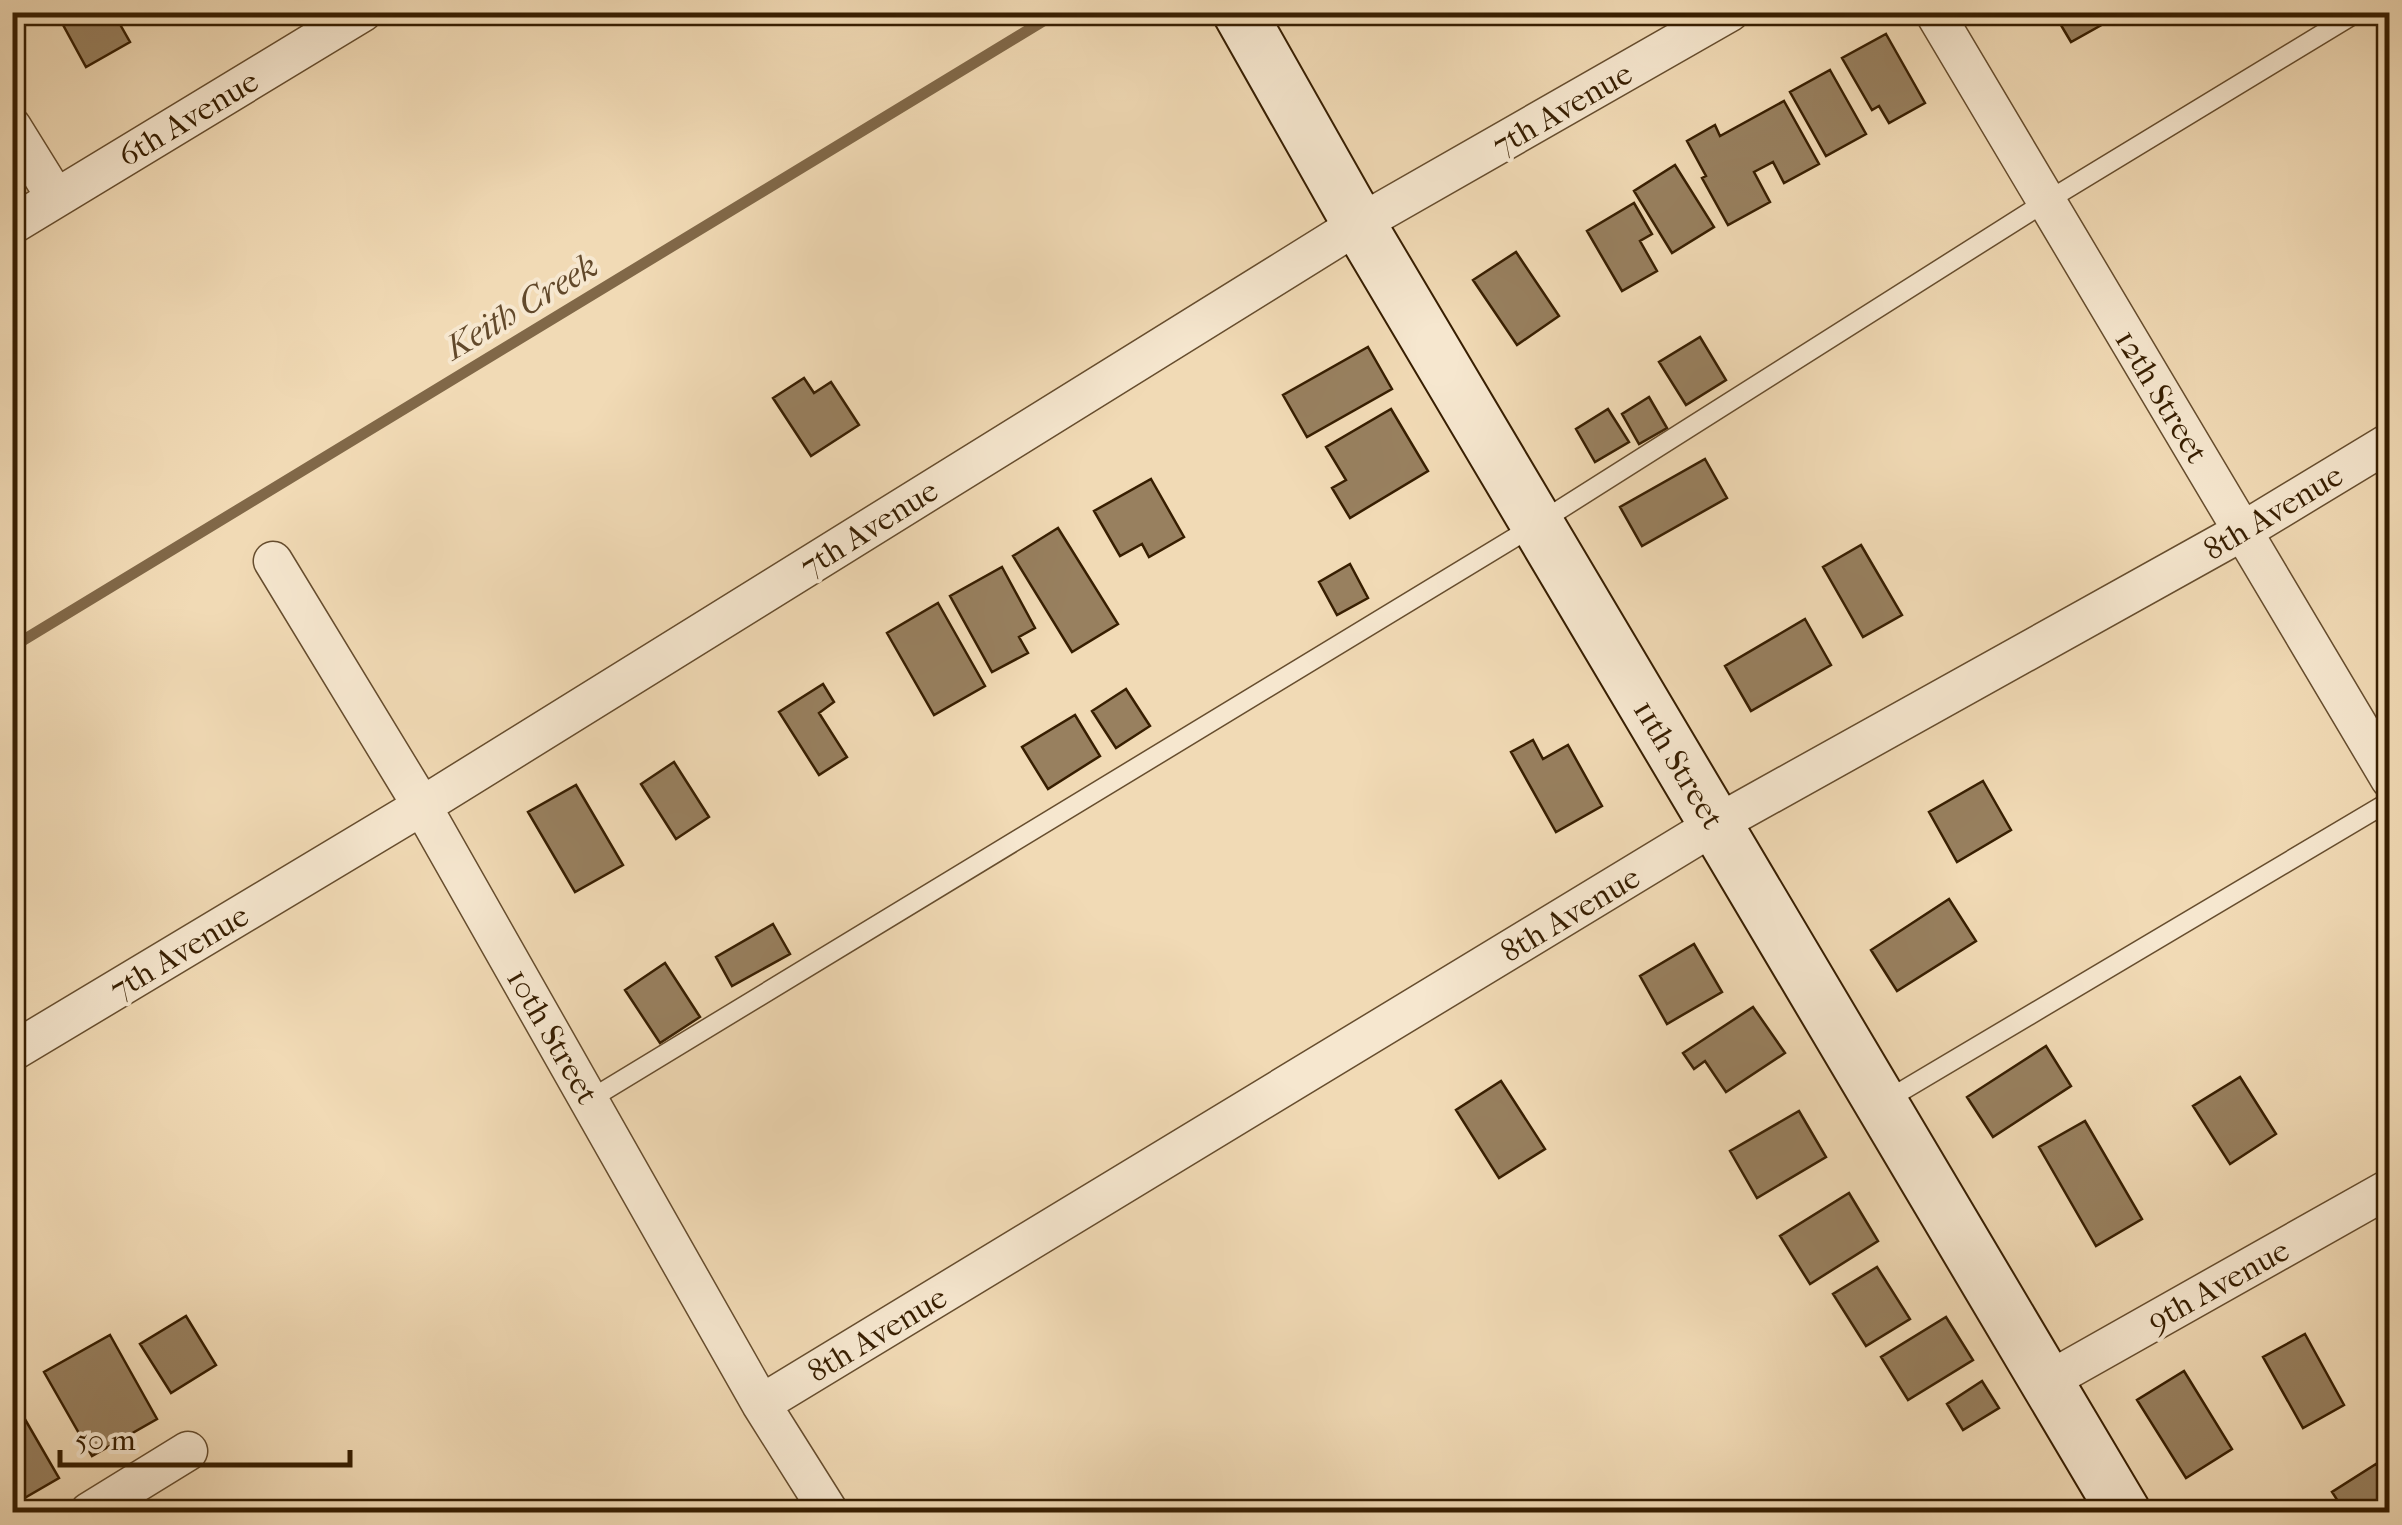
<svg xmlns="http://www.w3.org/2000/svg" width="2402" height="1525" font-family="'IM FELL French Canon',serif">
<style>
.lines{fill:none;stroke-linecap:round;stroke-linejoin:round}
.stream{stroke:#816848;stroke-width:11}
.building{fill:#98805f;stroke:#371e01;stroke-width:2.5}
.lane-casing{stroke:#664d2e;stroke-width:21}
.street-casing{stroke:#664d2e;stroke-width:41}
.secondary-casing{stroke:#371e01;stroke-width:56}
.lane{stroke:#f6e7cf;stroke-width:18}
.street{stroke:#f6e7cf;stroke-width:38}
.secondary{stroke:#f6e7cf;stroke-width:52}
.labels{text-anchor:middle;stroke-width:8;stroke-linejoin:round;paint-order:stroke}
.street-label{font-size:32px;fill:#371e01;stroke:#f6e7cf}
.water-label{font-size:35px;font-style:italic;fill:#62492b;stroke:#f6e7cf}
</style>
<rect width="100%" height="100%" fill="#f1dab5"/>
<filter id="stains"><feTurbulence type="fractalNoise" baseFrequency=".002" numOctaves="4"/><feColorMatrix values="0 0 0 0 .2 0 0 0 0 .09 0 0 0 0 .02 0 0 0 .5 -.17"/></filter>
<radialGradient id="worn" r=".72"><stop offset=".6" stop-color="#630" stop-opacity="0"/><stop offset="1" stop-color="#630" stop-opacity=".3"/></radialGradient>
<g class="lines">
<path class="stream" d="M 12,647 L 1058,12"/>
</g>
<path class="building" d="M 56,12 L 113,12 L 130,42 L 86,67 Z
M 2041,12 L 2099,12 L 2105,23 L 2071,42 L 2055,15 L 2046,21 Z
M 1886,34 L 1925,103 L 1889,123 L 1879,106 L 1872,110 L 1842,58 Z
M 1830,70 L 1866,134 L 1826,156 L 1790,92 Z
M 1784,101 L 1819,164 L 1784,183 L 1773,162 L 1754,172 L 1770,202 L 1728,225 L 1702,178 L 1706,176 L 1687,141 L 1715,125 L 1720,136 Z
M 1675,165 L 1714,227 L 1672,253 L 1634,191 Z
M 1634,203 L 1652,234 L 1640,241 L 1657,271 L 1622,291 L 1587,231 Z
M 1516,252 L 1559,316 L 1517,345 L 1473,280 Z
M 1700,337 L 1726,380 L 1686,405 L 1659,362 Z
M 1368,347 L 1392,389 L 1307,437 L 1283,395 Z
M 804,378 L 814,393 L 831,382 L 859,425 L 811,456 L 773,398 Z
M 1649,397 L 1667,428 L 1639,444 L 1622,414 Z
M 1391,409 L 1428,471 L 1350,518 L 1332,488 L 1346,480 L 1326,447 Z
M 1608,409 L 1629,442 L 1595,462 L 1576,429 Z
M 1705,459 L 1727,498 L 1642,546 L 1620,507 Z
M 1151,479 L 1184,537 L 1149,557 L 1142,544 L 1120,556 L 1094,511 Z
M 1058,528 L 1118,624 L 1072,652 L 1013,556 Z
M 1861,545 L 1902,615 L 1863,637 L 1823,567 Z
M 1350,564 L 1368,598 L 1337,615 L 1319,582 Z
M 1002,567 L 1035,628 L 1019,637 L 1028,653 L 992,672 L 950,596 Z
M 938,603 L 985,686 L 934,715 L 887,633 Z
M 1805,619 L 1831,665 L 1751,711 L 1725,666 Z
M 823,684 L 834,702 L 819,713 L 847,757 L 819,775 L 779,712 Z
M 1126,689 L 1150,726 L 1116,748 L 1092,711 Z
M 1075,715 L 1100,756 L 1048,789 L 1022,747 Z
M 1533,740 L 1543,759 L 1568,745 L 1602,806 L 1556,832 L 1511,752 Z
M 674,762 L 709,817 L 676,839 L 641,784 Z
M 1983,781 L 2011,830 L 1957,862 L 1929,812 Z
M 576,785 L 623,865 L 575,892 L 528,812 Z
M 1949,899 L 1976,941 L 1897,991 L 1871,950 Z
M 773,924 L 790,954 L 732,986 L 716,957 Z
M 1694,944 L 1722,992 L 1667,1024 L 1640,976 Z
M 665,963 L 700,1017 L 660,1043 L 625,990 Z
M 1753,1007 L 1785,1053 L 1726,1092 L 1705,1061 L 1694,1069 L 1683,1053 Z
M 2046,1046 L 2071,1086 L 1993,1137 L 1967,1097 Z
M 2240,1077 L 2276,1134 L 2230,1164 L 2193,1106 Z
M 1501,1081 L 1545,1149 L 1499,1178 L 1456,1110 Z
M 1799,1111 L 1826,1157 L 1757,1198 L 1730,1151 Z
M 2085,1121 L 2142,1219 L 2096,1246 L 2039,1147 Z
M 1849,1193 L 1878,1241 L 1810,1284 L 1780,1236 Z
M 1877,1267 L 1910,1319 L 1866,1346 L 1833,1294 Z
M 186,1316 L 216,1365 L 171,1393 L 140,1344 Z
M 1946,1317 L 1973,1360 L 1908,1400 L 1881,1357 Z
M 2305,1334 L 2344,1405 L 2303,1428 L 2263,1357 Z
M 110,1335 L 157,1419 L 92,1456 L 44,1372 Z
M 2184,1371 L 2232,1449 L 2186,1478 L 2137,1400 Z
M 1982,1381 L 1999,1408 L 1963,1430 L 1947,1404 Z
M 15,1402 L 59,1478 L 21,1500 L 12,1485 L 12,1403 Z
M 2376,1464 L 2390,1485 L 2390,1512 L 2345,1512 L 2332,1492 Z"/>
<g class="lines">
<g class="lane-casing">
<path id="lane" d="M 589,1100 L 1537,524 L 2047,201 L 2358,12
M 1885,1101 L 2390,801"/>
</g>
<g class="street-casing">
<path id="street" d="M 1934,12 L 2390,779
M 12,127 L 56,198
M 12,225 L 363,12
M 273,561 L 422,806 L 761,1404 L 829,1512
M 12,1052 L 422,806 L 1359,224 L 1730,12
M 2046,1382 L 2390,1188
M 761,1404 L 1715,825 L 2243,531 L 2390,442
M 89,1512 L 188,1451"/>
</g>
<g class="secondary-casing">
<path id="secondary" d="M 1239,12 L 1359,224 L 2124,1512"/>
</g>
<use href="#lane" class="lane"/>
<use href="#street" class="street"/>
<use href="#secondary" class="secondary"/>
</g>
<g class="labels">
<g class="street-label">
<text transform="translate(1562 109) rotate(-30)" y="11">7th Avenue</text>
<text transform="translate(188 118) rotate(-31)" y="11">6th Avenue</text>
<text transform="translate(2162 396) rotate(59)" y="11">12th Street</text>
<text transform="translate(2273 512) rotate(-31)" y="11">8th Avenue</text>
<text transform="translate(869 528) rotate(-32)" y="11">7th Avenue</text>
<text transform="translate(1679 764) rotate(59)" y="11">11th Street</text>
<text transform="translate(1570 914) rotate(-31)" y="11">8th Avenue</text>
<text transform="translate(179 952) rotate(-31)" y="11">7th Avenue</text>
<text transform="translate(553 1036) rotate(60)" y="11">10th Street</text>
<text transform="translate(2218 1285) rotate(-29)" y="11">9th Avenue</text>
<text transform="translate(877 1334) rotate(-31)" y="11">8th Avenue</text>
</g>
<g class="water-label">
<text transform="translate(521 306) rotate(-31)" y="12">Keith Creek</text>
</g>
</g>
<rect width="2402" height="1525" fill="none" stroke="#f1dab5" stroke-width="50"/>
<rect x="15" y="15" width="2372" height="1495" fill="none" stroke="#371e01" stroke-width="5"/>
<rect x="25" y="25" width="2352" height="1475" fill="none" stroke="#371e01" stroke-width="2.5"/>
<path d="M60 1450v15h290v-15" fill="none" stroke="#371e01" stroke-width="5"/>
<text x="75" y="1450" font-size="30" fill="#371e01" stroke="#f6e7cf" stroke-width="8" paint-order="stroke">50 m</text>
<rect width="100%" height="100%" filter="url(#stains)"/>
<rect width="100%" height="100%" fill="url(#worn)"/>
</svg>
